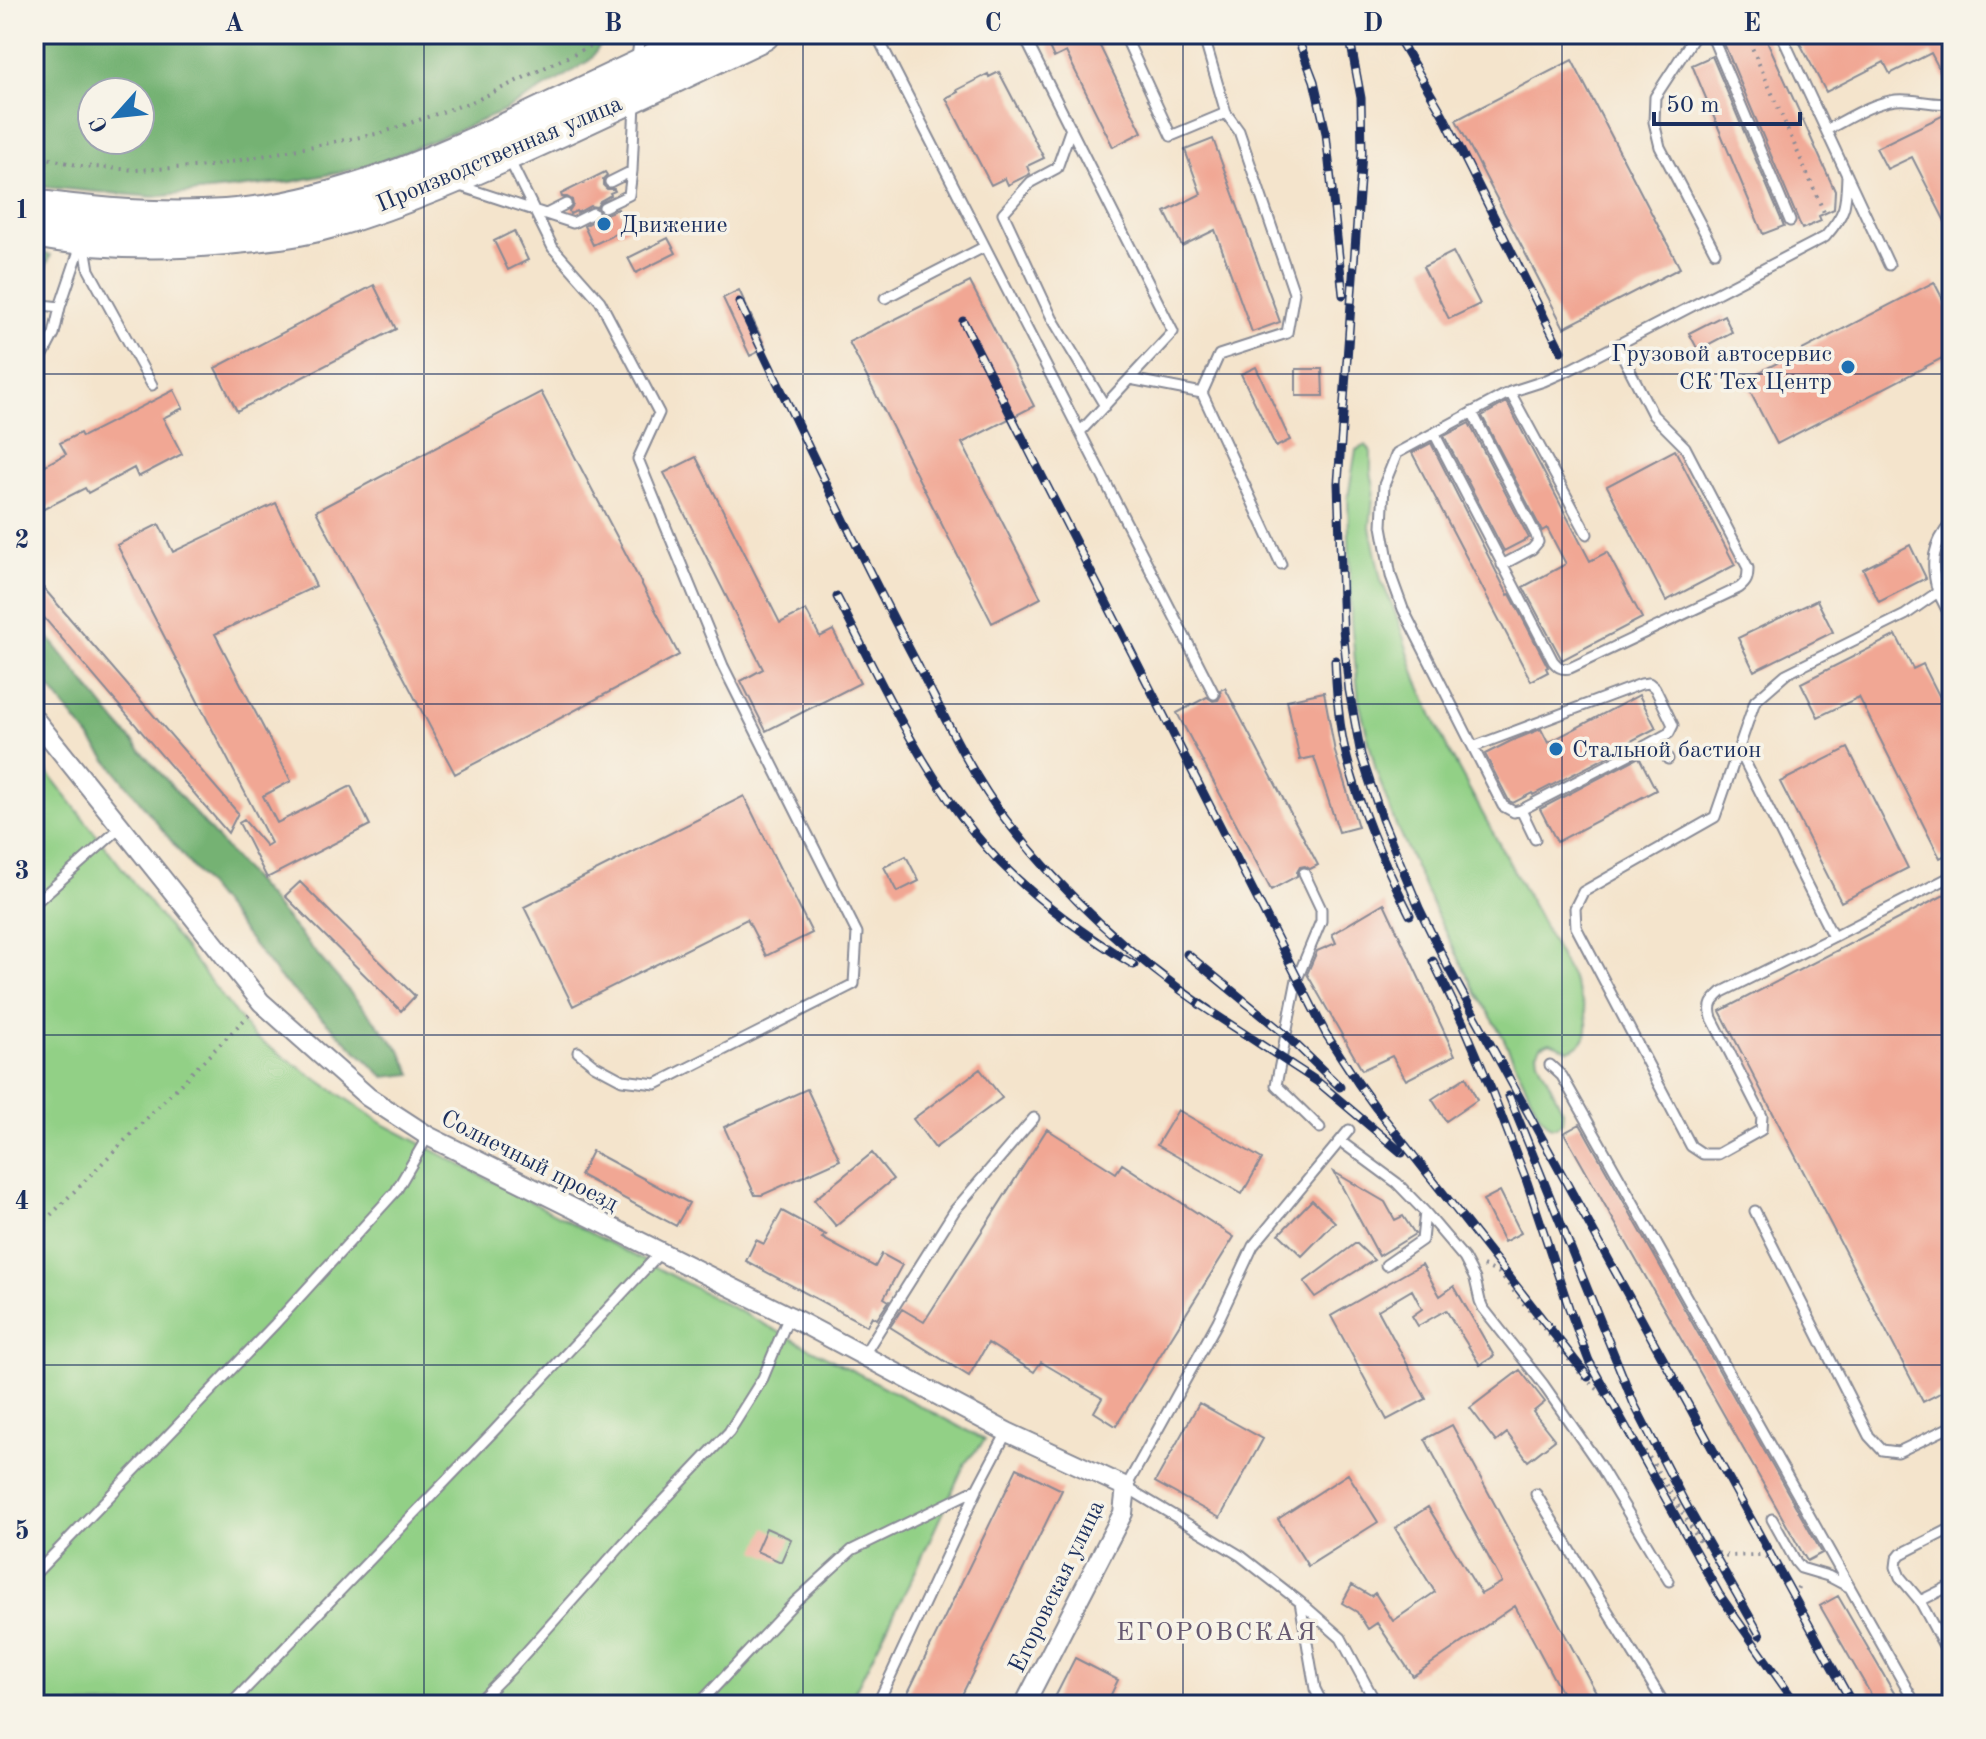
<svg xmlns="http://www.w3.org/2000/svg" width="1986" height="1739" font-family="'Old Standard TT',serif">
<style>
.green{fill:#92d086;stroke:#568072;stroke-width:2}
.forest{fill:#75b273;stroke:#487068;stroke-width:2;fill-rule:evenodd}
.building{fill:#f1a794}
.lines{fill:none;stroke-linecap:round;stroke-linejoin:round}
.lane-casing{stroke:#888a95;stroke-width:13}
.street-casing{stroke:#888a95;stroke-width:22}
.highway-casing{stroke:#888a95;stroke-width:36}
.path{stroke:#888a95;stroke-width:4;stroke-dasharray:2 6;stroke-linecap:butt}
.lane{stroke:#fff;stroke-width:9}
.street{stroke:#fff;stroke-width:18}
.highway{stroke:#fff;stroke-width:32}
.rail-casing{stroke:#1b2f5e;stroke-width:9}
.rail{stroke:#f7f3e8;stroke-width:6;stroke-dasharray:18;stroke-linecap:butt}
.grid{fill:none;stroke:#1b2f5e;stroke-width:2;stroke-opacity:0.55}
.poi-dot{fill:#1f6fb2;stroke:#f7f3e8;stroke-width:3}
.labels{text-anchor:middle;stroke-width:7;stroke-linejoin:round;paint-order:stroke}
.street-label{font-size:24px;fill:#1b2f5e;stroke:#f7f3e8}
.poi-label{font-size:24px;fill:#1b2f5e;stroke:#f7f3e8;text-anchor:start}
.neighbourhood-label{font-size:26px;letter-spacing:2px;fill:#665971;stroke:#f7f3e8}
.neatline{fill:none;stroke:#1b2f5e;stroke-width:3}
.grid-label{font-size:26px;text-anchor:middle;font-weight:bold;fill:#1b2f5e}
</style>
<rect width="100%" height="100%" fill="#f7f3e8"/>
<filter id="ink" filterUnits="userSpaceOnUse"><feTurbulence type="fractalNoise" baseFrequency=".0125" numOctaves="2"/><feDisplacementMap in="SourceGraphic" scale="16" xChannelSelector="R" yChannelSelector="G"/><feConvolveMatrix kernelMatrix="1 2 1 2 8 2 1 2 1" color-interpolation-filters="sRGB"/></filter>
<filter id="wash" filterUnits="userSpaceOnUse"><feTurbulence type="fractalNoise" baseFrequency=".006" numOctaves="4" result="noise"/><feDisplacementMap in="SourceGraphic" scale="32" xChannelSelector="R" yChannelSelector="G"/><feGaussianBlur stdDeviation="1.8" result="paint"/><feColorMatrix in="noise" values="0 0 0 0 0 0 0 0 0 0 0 0 0 0 0 0 0 1.4 0 .05"/><feComposite in="paint" operator="in"/></filter>
<g filter="url(#wash)">
<rect width="100%" height="100%" fill="#f4e4cc"/>
<path class="green" d="M 1366,445 L 1371,452 L 1371,472 L 1374,487 L 1370,527 L 1381,580 L 1397,617 L 1417,680 L 1447,748 L 1572,978 C 1582,1001 1602,1039 1569,1050 L 1550,1042 L 1541,1046 L 1537,1053 L 1538,1060 L 1563,1111 L 1562,1122 L 1556,1127 L 1551,1127 L 1539,1114 L 1502,1035 L 1475,990 L 1438,917 L 1395,823 L 1376,770 L 1359,701 L 1351,621 L 1348,497 L 1356,450 Z
M 34,755 L 253,1036 L 385,1125 L 985,1440 L 965,1463 L 916,1570 L 848,1705 L 34,1705 Z"/>
<path class="forest" d="M 34,34 L 411,34 L 430,41 L 435,34 L 608,34 L 590,60 L 555,82 L 502,112 L 371,166 L 291,182 L 153,197 L 34,186 L 34,160 L 45,162 L 44,154 L 34,151 ZM 92,92 L 140,92 L 140,140 L 92,140 Z
M 34,251 L 51,255 L 41,277 L 34,279 Z
M 34,619 L 117,723 L 400,1050 L 412,1074 L 384,1077 L 280,978 L 34,668 Z"/>
<g id="blocks">
<path class="building" d="M 1043,34 L 1094,34 L 1142,132 L 1113,147 L 1066,52 L 1054,58 Z
M 1720,34 L 1764,34 L 1835,191 L 1834,209 L 1819,216 L 1821,221 L 1802,229 Z
M 1795,34 L 1888,34 L 1890,39 L 1901,34 L 1952,34 L 1952,93 L 1931,53 L 1890,74 L 1884,62 L 1826,92 Z
M 1712,56 L 1784,226 L 1763,234 L 1692,65 Z
M 1572,60 L 1680,268 L 1564,328 L 1456,120 Z
M 999,72 L 1044,158 L 1027,166 L 1030,174 L 1008,185 L 1005,178 L 991,185 L 946,98 L 958,92 L 957,90 L 988,74 L 989,77 Z
M 1952,111 L 1952,235 L 1912,157 L 1887,169 L 1876,148 Z
M 1213,139 L 1280,322 L 1252,332 L 1215,230 L 1182,246 L 1165,212 L 1201,194 L 1185,150 Z
M 605,172 L 607,175 L 603,179 L 603,185 L 607,189 L 614,189 L 615,191 L 610,193 L 611,195 L 600,201 L 597,207 L 590,206 L 577,213 L 576,211 L 570,214 L 569,211 L 573,205 L 572,200 L 567,197 L 562,197 L 561,194 Z
M 618,209 L 628,228 L 593,245 L 584,226 L 597,219 L 600,213 L 606,214 Z
M 514,231 L 528,260 L 508,270 L 494,241 Z
M 668,238 L 676,253 L 636,273 L 628,258 Z
M 1453,252 L 1480,304 L 1449,319 L 1423,267 Z
M 970,282 L 1034,406 L 962,443 L 1041,598 L 992,623 L 849,342 Z
M 1934,282 L 1952,317 L 1952,353 L 1777,444 L 1744,380 Z
M 374,285 L 396,329 L 237,411 L 215,368 Z
M 739,290 L 766,348 L 750,356 L 723,298 Z
M 1724,315 L 1732,332 L 1698,350 L 1689,333 Z
M 1256,367 L 1290,440 L 1276,447 L 1241,374 Z
M 1296,369 L 1322,369 L 1323,396 L 1296,396 Z
M 174,390 L 183,408 L 163,418 L 182,454 L 138,477 L 134,468 L 88,493 L 85,488 L 34,514 L 34,471 L 66,454 L 60,443 L 80,433 L 82,437 Z
M 541,392 L 679,655 L 455,774 L 316,511 Z
M 1507,402 L 1590,561 L 1607,552 L 1642,618 L 1562,660 L 1523,587 L 1566,564 L 1547,528 L 1542,531 L 1482,416 Z
M 1469,423 L 1529,538 L 1504,551 L 1444,436 Z
M 1431,443 L 1508,595 L 1510,594 L 1548,667 L 1546,668 L 1548,672 L 1531,681 L 1412,453 Z
M 1675,450 L 1735,565 L 1666,601 L 1607,486 Z
M 696,457 L 780,623 L 806,610 L 820,637 L 833,630 L 860,683 L 766,731 L 741,681 L 763,669 L 664,473 Z
M 276,503 L 316,586 L 215,634 L 291,781 L 263,796 L 277,823 L 351,786 L 370,825 L 267,878 L 239,823 L 244,820 L 266,846 L 271,843 L 117,545 L 159,524 L 173,552 Z
M 1910,545 L 1926,578 L 1879,602 L 1863,569 Z
M 34,577 L 238,813 L 228,833 L 34,606 Z
M 1817,600 L 1833,632 L 1754,671 L 1738,638 Z
M 1896,635 L 1913,669 L 1923,664 L 1952,721 L 1952,852 L 1940,858 L 1859,697 L 1818,717 L 1801,683 Z
M 1225,688 L 1318,865 L 1310,869 L 1305,866 L 1300,867 L 1297,872 L 1297,876 L 1271,890 L 1177,713 L 1207,697 L 1213,701 L 1218,700 L 1221,695 L 1220,690 Z
M 1324,692 L 1335,752 L 1358,827 L 1339,832 L 1314,757 L 1300,760 L 1287,700 Z
M 1639,695 L 1656,728 L 1631,741 L 1632,744 L 1533,795 L 1532,793 L 1513,803 L 1509,801 L 1485,754 L 1511,741 L 1541,729 L 1548,743 Z
M 1848,748 L 1908,868 L 1841,902 L 1780,782 Z
M 1639,757 L 1656,790 L 1557,842 L 1540,809 Z
M 744,796 L 812,933 L 766,956 L 747,919 L 573,1006 L 524,907 Z
M 906,856 L 919,881 L 897,892 L 884,867 Z
M 300,882 L 415,996 L 401,1011 L 285,896 Z
M 1952,891 L 1952,1387 L 1923,1402 L 1720,1011 Z
M 1384,903 L 1455,1055 L 1406,1080 L 1392,1056 L 1362,1070 L 1307,974 L 1317,951 L 1336,943 L 1332,934 Z
M 980,1069 L 1002,1098 L 935,1148 L 913,1119 Z
M 1466,1077 L 1477,1100 L 1446,1121 L 1432,1099 Z
M 807,1089 L 840,1160 L 762,1195 L 755,1195 L 724,1127 Z
M 1178,1110 L 1262,1159 L 1242,1194 L 1157,1145 Z
M 1580,1124 L 1822,1553 L 1807,1561 L 1564,1133 Z
M 1047,1129 L 1116,1173 L 1122,1164 L 1234,1237 L 1116,1426 L 1094,1412 L 1102,1398 L 1041,1362 L 1034,1372 L 988,1343 L 969,1376 L 890,1327 L 902,1309 L 924,1322 Z
M 592,1151 L 689,1203 L 676,1226 L 580,1175 Z
M 872,1153 L 893,1179 L 836,1226 L 814,1200 Z
M 1334,1172 L 1385,1202 L 1395,1220 L 1403,1216 L 1415,1234 L 1379,1256 Z
M 1500,1191 L 1521,1233 L 1504,1242 L 1483,1200 Z
M 1312,1200 L 1335,1222 L 1302,1256 L 1279,1234 Z
M 782,1211 L 826,1235 L 822,1238 L 875,1267 L 882,1254 L 902,1265 L 884,1298 L 889,1301 L 877,1319 L 872,1316 L 867,1326 L 746,1261 L 756,1240 L 764,1244 Z
M 1356,1243 L 1374,1260 L 1315,1297 L 1304,1282 Z
M 1422,1264 L 1440,1296 L 1454,1286 L 1494,1356 L 1480,1365 L 1446,1310 L 1418,1326 L 1412,1316 L 1422,1309 L 1412,1290 L 1378,1310 L 1426,1399 L 1387,1420 L 1331,1316 Z
M 1520,1370 L 1545,1402 L 1533,1412 L 1555,1440 L 1528,1461 L 1507,1433 L 1496,1442 L 1470,1408 Z
M 1199,1403 L 1263,1439 L 1220,1518 L 1155,1482 Z
M 1452,1425 L 1603,1705 L 1568,1705 L 1515,1606 L 1413,1676 L 1377,1623 L 1368,1629 L 1357,1612 L 1342,1603 L 1352,1585 L 1371,1596 L 1375,1593 L 1393,1621 L 1435,1592 L 1395,1528 L 1428,1507 L 1481,1594 L 1502,1582 L 1425,1439 Z
M 1017,1468 L 1062,1490 L 957,1705 L 902,1705 Z
M 1348,1474 L 1378,1522 L 1308,1566 L 1278,1519 Z
M 766,1528 L 791,1539 L 781,1562 L 756,1551 Z
M 1838,1596 L 1901,1705 L 1877,1705 L 1820,1606 Z
M 1075,1658 L 1118,1680 L 1106,1705 L 1051,1705 Z"/>
</g>
</g>
<g filter="url(#ink)">
<use href="#blocks" fill-opacity="0" stroke="#888a95" stroke-width="2"/>
<g class="lines">
<g class="lane-casing">
<path id="lane" d="M 876,34 L 1214,694
M 1023,34 L 1173,332 L 1080,432
M 1124,34 L 1171,136 L 1226,113
M 1696,34 L 1655,97 L 1654,122 L 1660,147 L 1715,252
M 1711,34 L 1790,221
M 1781,34 L 1889,265
M 637,58 L 640,34
M 1071,128 L 1057,168 L 1031,182 L 1003,213 L 1052,318 L 1105,406
M 1826,130 C 1848,119 1871,103 1896,100 C 1915,98 1932,106 1952,103
M 509,159 L 553,248 L 600,301 L 659,413 L 638,459 L 723,666 L 857,933 L 854,984 L 656,1084 L 622,1080 L 594,1065 L 578,1052
M 610,182 L 632,171
M 457,185 L 573,223 L 593,213
M 604,207 L 629,195 L 632,171 L 635,102
M 546,214 L 566,204
M 85,246 L 89,270 L 152,385
M 885,298 L 984,247
M 34,304 L 60,307
M 34,358 L 42,357 L 54,334 L 60,307 L 81,245
M 1130,379 L 1202,393 L 1281,564
M 1510,392 L 1587,534
M 1202,393 L 1219,355 L 1287,333 L 1294,293 L 1239,131 L 1226,113 L 1203,34
M 1472,412 L 1536,535 L 1538,542 L 1532,549 L 1502,565
M 1434,433 L 1553,661 C 1558,667 1561,670 1570,668 L 1739,588 C 1747,582 1748,578 1748,568 L 1685,447 L 1653,415 L 1617,345
M 1938,592 L 1952,620
M 1473,747 L 1641,684 L 1649,683 L 1655,688 L 1673,725 L 1669,733 L 1649,744
M 1739,750 L 1833,937 L 1952,876
M 1668,759 C 1663,750 1661,742 1649,744 L 1521,810 L 1514,812 L 1503,806 L 1403,609 L 1391,576 L 1382,526 L 1384,485 L 1397,453 L 1510,392 L 1544,381 L 1569,370 L 1825,237 C 1846,213 1846,206 1847,175
M 1521,810 L 1535,839
M 1304,873 L 1321,909 L 1321,921 L 1297,979 L 1276,1085 L 1320,1128
M 34,904 L 120,828
M 1833,937 L 1722,992 C 1712,1001 1708,1005 1712,1018 L 1762,1116 L 1761,1130 L 1718,1154 L 1703,1154 L 1691,1146 L 1576,927 L 1575,908 L 1583,892 L 1715,817 L 1755,701 L 1786,674 L 1905,615 L 1938,592 C 1930,564 1932,545 1952,522
M 1550,1065 L 1562,1076 L 1916,1705
M 1349,1130 L 1253,1246 L 1218,1321 L 1126,1487 L 1241,1556 L 1300,1602 L 1341,1638 L 1377,1705
M 1340,1141 L 1397,1183 L 1425,1212 L 1464,1258 L 1475,1279 L 1480,1301 L 1483,1308 L 1543,1384 L 1600,1466 L 1669,1581
M 1755,1211 L 1869,1436 L 1882,1450 L 1898,1452 L 1952,1426
M 1386,1265 L 1422,1240 L 1425,1212
M 863,1356 L 955,1210 L 1034,1118
M 1536,1494 L 1665,1705
M 1772,1519 L 1796,1562 L 1801,1568 L 1828,1576 L 1849,1587
M 1952,1528 L 1901,1554 L 1897,1559 L 1896,1567 L 1900,1577 L 1920,1601 L 1952,1661
M 34,1575 L 275,1324 L 396,1191 L 428,1136
M 1920,1601 L 1952,1585
M 1300,1602 L 1315,1689 L 1323,1705
M 230,1705 L 493,1432 L 660,1253
M 475,1705 L 511,1669 L 623,1544 L 729,1432 L 763,1378 L 789,1316
M 698,1705 L 796,1601 L 852,1550 L 977,1489 L 1007,1432
M 877,1705 L 977,1490"/>
</g>
<g class="street-casing">
<path id="street" d="M 34,718 L 261,1002 L 368,1097 L 428,1136 L 789,1316 L 1007,1432 L 1126,1487 L 1123,1513 L 1024,1705"/>
</g>
<g class="highway-casing">
<path id="highway" d="M 34,206 C 111,217 193,223 270,211 C 360,196 445,158 527,120 C 587,91 648,63 708,34
M 34,231 C 103,244 175,244 245,236 C 273,233 302,230 329,222 C 405,200 477,168 549,135 C 621,102 692,68 763,34"/>
</g>
<path class="path" d="M 1746,34 L 1826,217
M 34,155 L 81,166 L 136,170 L 210,166 L 381,133 L 477,100 L 615,34
M 34,1232 L 249,1015
M 1483,1266 L 1499,1273 L 1583,1377 L 1608,1398 L 1653,1463 L 1701,1544 L 1718,1553 L 1728,1556 L 1761,1555 L 1774,1560
M 1794,1596 L 1800,1583"/>
<use href="#lane" class="lane"/>
<use href="#street" class="street"/>
<use href="#highway" class="highway"/>
<g class="rail-casing">
<path id="rail" d="M 1296,34 L 1314,81 L 1326,133 L 1343,295
M 1349,34 L 1361,98 L 1362,153 L 1338,483 L 1343,629 L 1349,690 L 1361,755 L 1382,819 L 1419,908 L 1448,967 L 1853,1705
M 1396,34 L 1443,115 L 1561,351
M 739,302 C 796,421 852,540 913,656 C 942,711 968,770 1006,820 C 1064,895 1131,957 1209,1010
M 963,321 L 1326,1034 L 1358,1083 L 1376,1108 L 1588,1377
M 837,597 C 879,678 917,763 975,834 C 1018,887 1076,930 1134,965
M 1335,660 C 1336,687 1338,714 1343,741 C 1356,802 1382,859 1410,915
M 1187,954 L 1286,1035 L 1340,1087
M 1433,961 L 1463,1023 L 1491,1089 L 1527,1182 L 1569,1308 L 1589,1361 L 1719,1594 L 1797,1705
M 1199,1004 L 1318,1082 L 1402,1153
M 1509,1096 L 1634,1404 L 1684,1501 L 1760,1635"/>
</g>
<use href="#rail" class="rail"/>
</g>
</g>
<path class="grid" d="M 424,34 L 424,1705M 803,34 L 803,1705M 1183,34 L 1183,1705M 1562,34 L 1562,1705M 34,374 L 1952,374M 34,704 L 1952,704M 34,1035 L 1952,1035M 34,1365 L 1952,1365"/>
<g class="poi-dot">
<circle cx="604" cy="224" r="8"/>
<circle cx="1848" cy="367" r="8"/>
<circle cx="1556" cy="749" r="8"/>
</g>
<g class="labels">
<g class="street-label">
<text transform="translate(499 153) rotate(-23)" y="8">Производственная улица</text>
<text transform="translate(530 1160) rotate(27)" y="8">Солнечный проезд</text>
<text transform="translate(1056 1586) rotate(-64)" y="8">Егоровская улица</text>
</g>
<g class="poi-label">
<text x="620" y="232">Движение</text>
<text x="1832" y="361" text-anchor="end">Грузовой автосервис<tspan x="1832" dy="28">СК Тех Центр</tspan></text>
<text x="1572" y="757">Стальной бастион</text>
</g>
<g class="neighbourhood-label">
<text x="1217" y="1640">ЕГОРОВСКАЯ</text>
</g>
</g>
<rect width="1986" height="1739" fill="none" stroke="#f7f3e8" stroke-width="88"/>
<g transform="translate(116 116) rotate(243)"><circle r="38" fill="#f7f3e8" stroke="#9fa5b1" stroke-width="2"/>
<path d="M0-6L14 30L0 20L-14 30Z" fill="#1f6fb2"/>
<text y="-12" font-size="22" font-weight="bold" text-anchor="middle" fill="#1b2f5e">С</text>
</g>
<path d="M1654 112v12h146v-12" fill="none" stroke="#1b2f5e" stroke-width="4"/>
<text x="1666" y="112" font-size="24" fill="#1b2f5e" stroke="#f7f3e8" stroke-width="6" paint-order="stroke">50 m</text>
<rect x="44" y="44" width="1898" height="1651" class="neatline"/>
<g class="grid-label">
<text x="234" y="31">A</text>
<text x="613" y="31">B</text>
<text x="993" y="31">C</text>
<text x="1373" y="31">D</text>
<text x="1752" y="31">E</text>
<text x="22" y="218">1</text>
<text x="22" y="548">2</text>
<text x="22" y="879">3</text>
<text x="22" y="1209">4</text>
<text x="22" y="1539">5</text>
</g>
</svg>
